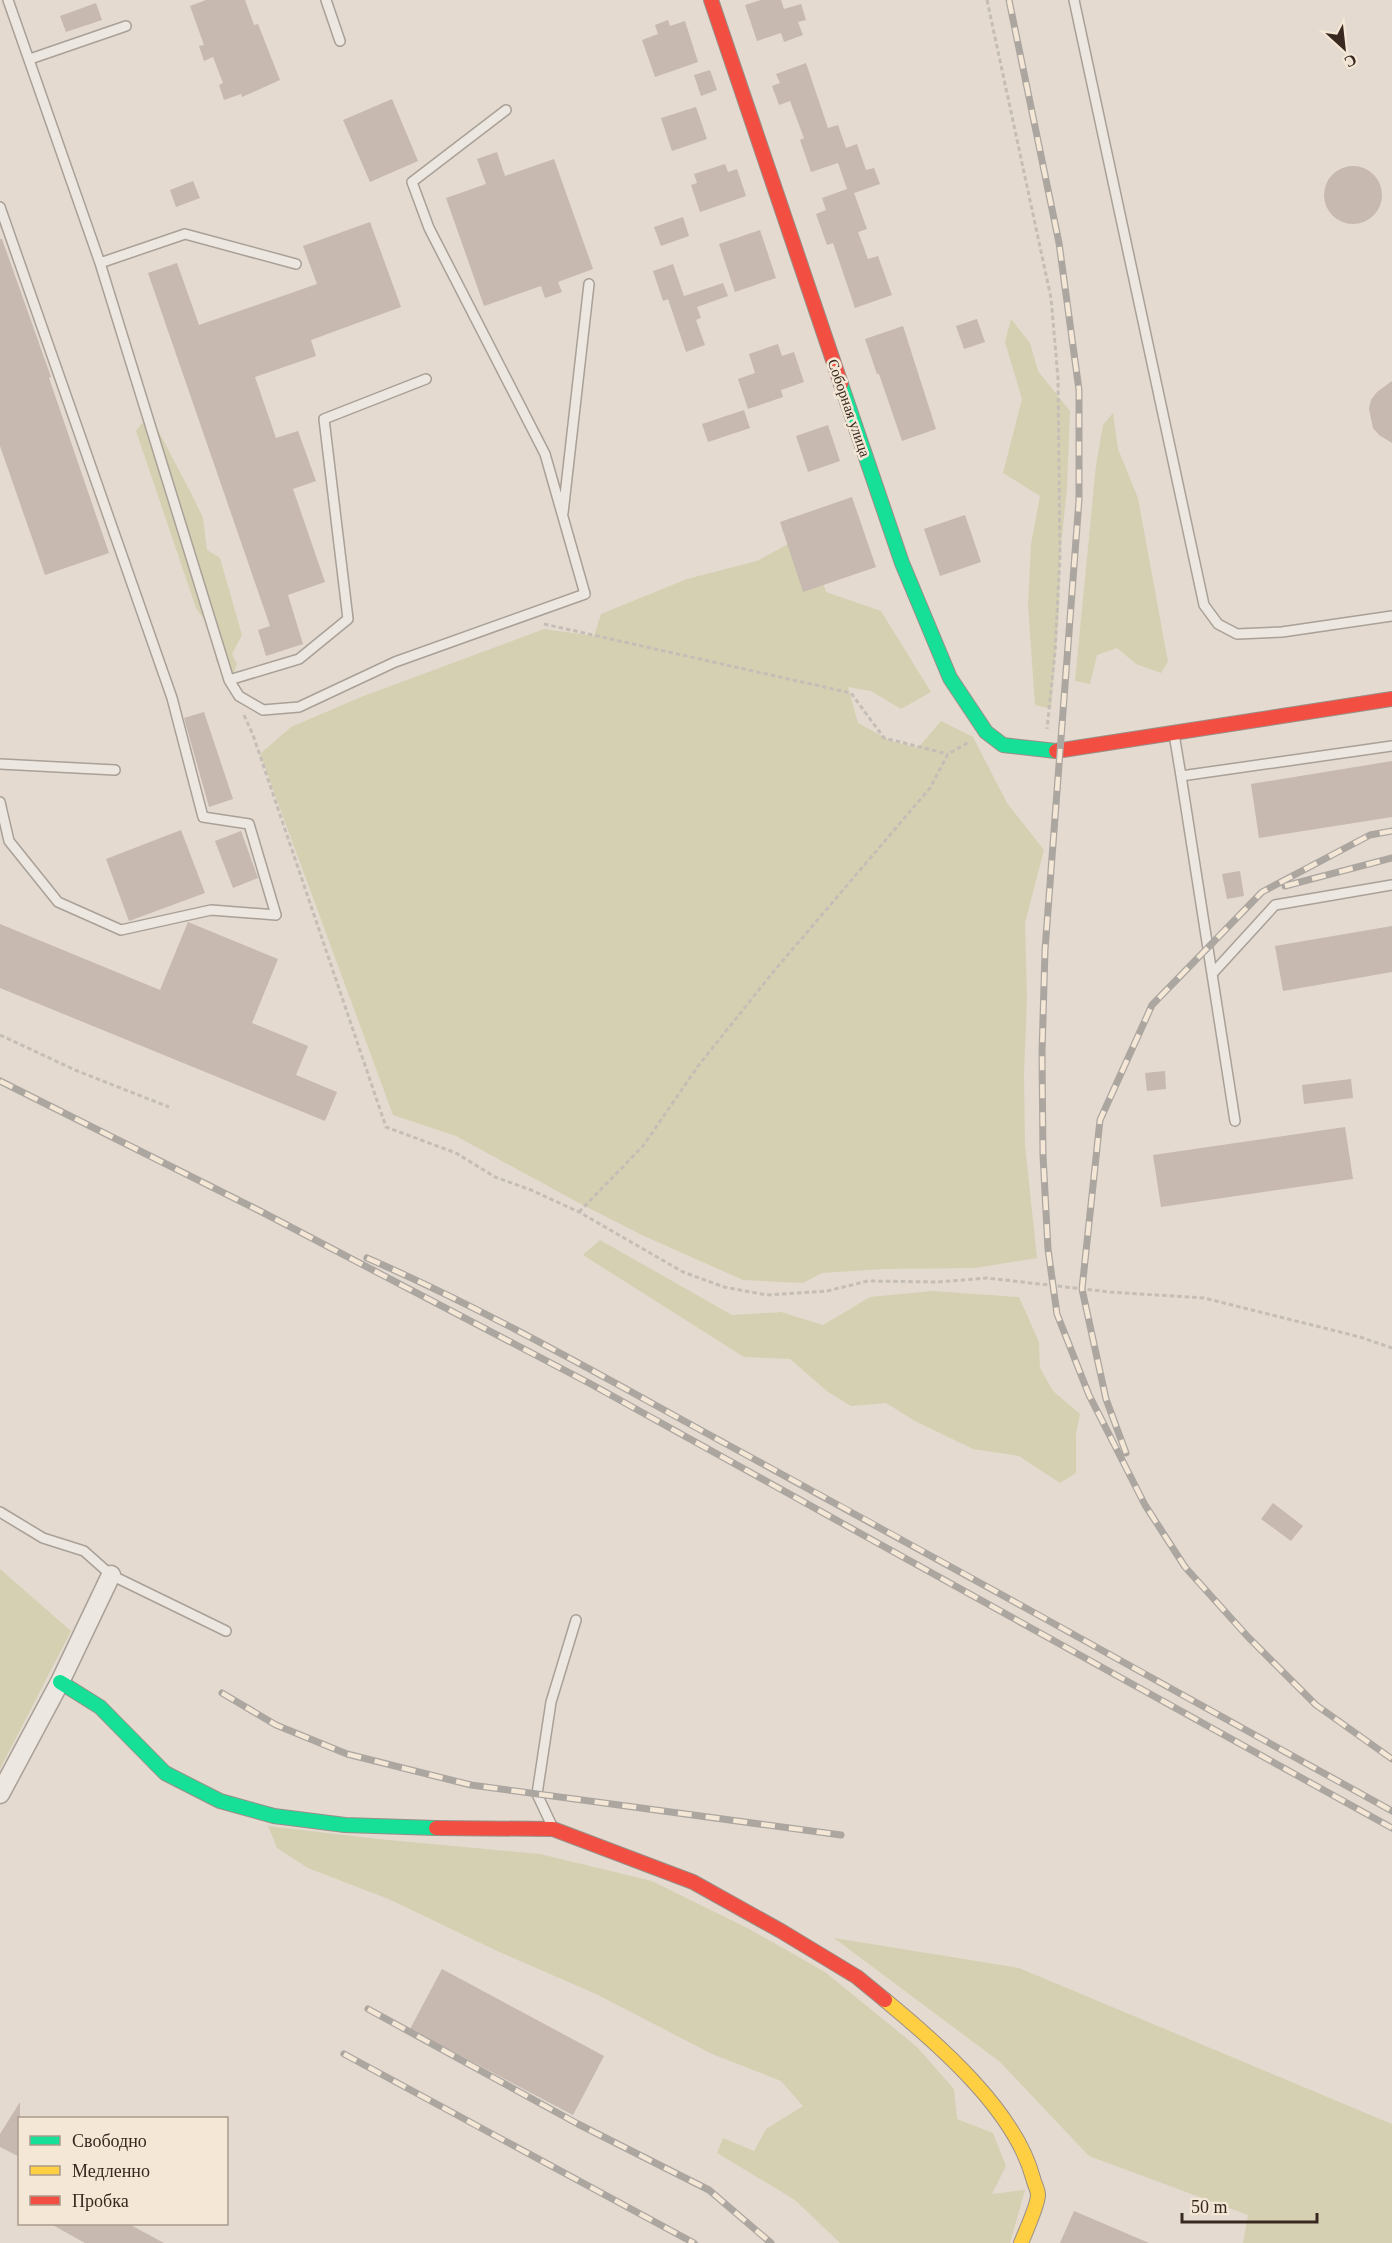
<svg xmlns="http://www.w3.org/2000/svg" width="1392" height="2243" font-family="'Times New Roman',serif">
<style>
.green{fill:#d5d0b2}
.building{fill:#c7b8b0}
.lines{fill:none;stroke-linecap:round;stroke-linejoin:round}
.lane-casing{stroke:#a9a097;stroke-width:12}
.street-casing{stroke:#a9a097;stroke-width:21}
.fast-casing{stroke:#998f88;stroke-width:16}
.slow-casing{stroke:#998f88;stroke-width:16}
.jam-casing{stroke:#998f88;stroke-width:16}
.path{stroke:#c5beb7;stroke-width:3;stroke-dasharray:4.5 3;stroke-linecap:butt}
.lane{stroke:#ece7e0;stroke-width:9}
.street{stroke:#ece7e0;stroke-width:18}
.fast{stroke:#16e098;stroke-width:14}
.slow{stroke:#ffcf43;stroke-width:14}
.jam{stroke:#f24e42;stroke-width:14}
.rail-casing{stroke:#aca6a1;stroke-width:7}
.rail{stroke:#f4e7d6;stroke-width:4.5;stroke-dasharray:14;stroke-linecap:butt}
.labels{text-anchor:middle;stroke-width:5;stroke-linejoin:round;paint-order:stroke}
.street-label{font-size:15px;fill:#382820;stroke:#f4e7d6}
</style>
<rect width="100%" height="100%" fill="#e4dacf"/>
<path class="green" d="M 1011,319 L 1030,343 L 1038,371 L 1070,411 L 1067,488 L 1060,556 L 1059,609 L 1051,709 L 1035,705 L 1028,605 L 1031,544 L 1040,496 L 1003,473 L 1022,399 L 1005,342 Z
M 1113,413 L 1118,449 L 1138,498 L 1168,662 L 1161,673 L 1136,664 L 1117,648 L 1097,655 L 1090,684 L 1075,681 L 1096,465 L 1103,425 Z
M 142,423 L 159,432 L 193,497 L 203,518 L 207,550 L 220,558 L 242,635 L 232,654 L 237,664 L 233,675 L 216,661 L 211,629 L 196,608 L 136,431 Z
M 788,544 L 814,557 L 826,592 L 881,611 L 931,692 L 901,709 L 871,691 L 848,687 L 858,723 L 891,741 L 918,748 L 941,721 L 973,737 L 1007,803 L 1044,850 L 1025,923 L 1027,997 L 1024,1075 L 1025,1145 L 1037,1258 L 975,1268 L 884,1269 L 822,1273 L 803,1283 L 743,1280 L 644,1236 L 579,1203 L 456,1136 L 393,1115 L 260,754 L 291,727 L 361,697 L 544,629 L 594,636 L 601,614 L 687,579 L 757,561 Z
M 600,1240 L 732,1315 L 781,1312 L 823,1325 L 870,1297 L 932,1291 L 1019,1297 L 1039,1342 L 1040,1368 L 1053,1391 L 1080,1414 L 1076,1434 L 1076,1473 L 1060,1483 L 1019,1456 L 973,1449 L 915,1421 L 886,1403 L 851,1406 L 828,1392 L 790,1359 L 744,1357 L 583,1255 Z
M 0,1569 L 71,1631 L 0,1769 Z
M 268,1826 L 378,1839 L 540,1854 L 652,1881 L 749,1929 L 825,1972 L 917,2047 L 954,2089 L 957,2119 L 993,2133 L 1006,2166 L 992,2194 L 1025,2190 L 1010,2243 L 840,2243 L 795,2200 L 717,2153 L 723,2138 L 754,2151 L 766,2129 L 803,2106 L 781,2081 L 712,2054 L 598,1995 L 495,1950 L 391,1900 L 308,1868 L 277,1848 Z
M 834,1938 L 1019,1968 L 1392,2124 L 1392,2243 L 1243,2243 L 1248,2215 L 1089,2156 L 1000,2062 Z"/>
<path class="building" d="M 206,0 L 245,0 L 254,25 L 258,24 L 280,80 L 242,97 L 241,94 L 224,100 L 219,85 L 223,83 L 213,57 L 204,61 L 199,46 L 204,45 L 190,6 Z
M 761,0 L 781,0 L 784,9 L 801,4 L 806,20 L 798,22 L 803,35 L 784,42 L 781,33 L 757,41 L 745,5 Z
M 96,3 L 102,20 L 66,32 L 60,16 Z
M 668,20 L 670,26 L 685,21 L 698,62 L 655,77 L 642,40 L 658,34 L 655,25 Z
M 806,63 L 828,128 L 838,125 L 846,148 L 857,144 L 866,170 L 874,168 L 880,184 L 854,193 L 867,229 L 858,232 L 868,259 L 878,256 L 892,295 L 855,308 L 833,243 L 827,245 L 816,214 L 826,210 L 822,198 L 847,189 L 838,163 L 811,172 L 800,140 L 804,138 L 790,101 L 779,105 L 772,86 L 780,83 L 776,74 Z
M 710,70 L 717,90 L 701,96 L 694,75 Z
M 392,99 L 418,161 L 370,182 L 343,120 Z
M 696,107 L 707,139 L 672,151 L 661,118 Z
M 497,152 L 505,176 L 554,159 L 593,269 L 558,282 L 562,292 L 545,298 L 541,286 L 484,306 L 446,198 L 486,184 L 477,159 Z
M 725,164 L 728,172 L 737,169 L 746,196 L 700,212 L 691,185 L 697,183 L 694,174 Z
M1324 195a29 29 0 1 1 58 0a29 29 0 1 1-58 0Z
M 193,181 L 200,198 L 176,207 L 170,190 Z
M 683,217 L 689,236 L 661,246 L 654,227 Z
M 370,222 L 401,307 L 311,340 L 316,356 L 255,377 L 276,438 L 298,431 L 316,481 L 293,489 L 325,582 L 288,595 L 303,644 L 266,656 L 258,630 L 270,626 L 148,273 L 177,263 L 199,325 L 317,284 L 303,246 Z
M 760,230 L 776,278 L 735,292 L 719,244 Z
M 0,239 L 2,239 L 51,377 L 49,378 L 109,553 L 45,575 L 0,446 Z
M 673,264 L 684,296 L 723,283 L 728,296 L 697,307 L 701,318 L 696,320 L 705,345 L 686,352 L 668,299 L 663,301 L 653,271 Z
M 977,319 L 985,342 L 964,349 L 956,326 Z
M 903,326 L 936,429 L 902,441 L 879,374 L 877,374 L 865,339 Z
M 778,344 L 782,356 L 794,352 L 804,382 L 781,390 L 783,397 L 748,409 L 738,379 L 755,373 L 749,354 Z
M 1392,381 L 1392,443 L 1379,435 L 1373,428 L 1369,409 L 1371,400 L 1377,392 Z
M 744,410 L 750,428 L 708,442 L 702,424 Z
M 828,425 L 840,461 L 808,472 L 796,436 Z
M 852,497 L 876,567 L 803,592 L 780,522 Z
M 965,515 L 981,562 L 940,576 L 924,529 Z
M 204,712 L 233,799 L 209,807 L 184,718 Z
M 1392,761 L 1392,817 L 1259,838 L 1251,784 Z
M 181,830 L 205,893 L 129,921 L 106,859 Z
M 241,831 L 258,878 L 233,888 L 215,841 Z
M 1240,871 L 1244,896 L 1227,899 L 1222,874 Z
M 188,922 L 278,959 L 252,1023 L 308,1046 L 296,1075 L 337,1092 L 325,1121 L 0,988 L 0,924 L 160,990 Z
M 1392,926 L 1392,972 L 1283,991 L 1275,946 Z
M 1165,1071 L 1166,1089 L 1147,1091 L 1145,1073 Z
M 1351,1079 L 1353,1098 L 1304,1104 L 1302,1085 Z
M 1345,1127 L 1353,1179 L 1161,1207 L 1153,1155 Z
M 1273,1503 L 1303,1526 L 1291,1541 L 1261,1519 Z
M 442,1969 L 604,2056 L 573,2115 L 410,2029 Z
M 20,2102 L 20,2157 L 0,2147 L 0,2134 Z
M 1074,2211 L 1149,2243 L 1060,2243 Z
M 49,2223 L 127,2223 L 164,2243 L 85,2243 Z"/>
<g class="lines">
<g class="lane-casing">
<path id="lane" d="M 8,0 L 100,263 L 229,680 L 239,696 L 263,710 L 299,707 L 395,662 L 585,594 L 545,454 L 429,228 L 412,182 L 506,110
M 326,0 L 340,41
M 1074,0 L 1204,605 L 1218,624 L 1237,634 L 1282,632 L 1392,616
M 30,59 L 126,26
M 0,207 L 172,698 L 203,817 L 249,824 L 276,915 L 211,910 L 121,930 L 58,902 L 9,841 L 0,802
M 100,263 L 185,234 L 296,264
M 563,513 L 589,284
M 229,680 L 299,659 L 348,619 L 324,419 L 426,379
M 1174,734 L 1181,776
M 0,764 L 115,770
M 1212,974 L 1275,905 L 1392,885
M 1235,1121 L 1181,776 L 1392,746
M 0,1512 L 43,1538 L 84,1551 L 111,1575 L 226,1631
M 552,1826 L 537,1794 L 551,1702 L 576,1620"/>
</g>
<g class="street-casing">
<path id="street" d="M 0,1794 L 60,1682 L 111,1575"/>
</g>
<g class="fast-casing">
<path id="fast" d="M 841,384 L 902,563 L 950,678 L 986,732 L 1003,745 L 1056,751
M 60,1682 L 100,1707 L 165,1773 L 220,1801 L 274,1816 L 345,1825 L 436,1828"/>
</g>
<g class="slow-casing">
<path id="slow" d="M 885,2000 C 937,2043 1015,2110 1033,2178 C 1034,2183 1038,2190 1038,2195 C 1038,2205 1025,2233 1021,2243"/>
</g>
<g class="jam-casing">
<path id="jam" d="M 711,0 L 841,384
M 1056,751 L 1392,699
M 436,1828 L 553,1829 L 693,1882 L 781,1931 L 857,1977 L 885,2000"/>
</g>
<path class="path" d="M 987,0 L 1051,298 L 1058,378 L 1060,556 L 1055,652 L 1047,729
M 544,624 L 851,693 L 884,738 L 948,754
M 244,715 L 253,735 L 386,1127 L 456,1153 L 495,1177 L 531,1190 L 579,1212 L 683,1272 L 724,1287 L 767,1295 L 827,1291 L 868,1281 L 938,1282 L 987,1278 L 1110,1292 L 1204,1298 L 1360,1337 L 1392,1348
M 0,1035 L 75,1070 L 169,1107
M 579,1212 L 643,1146 L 698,1066 L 774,971 L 930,788 L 948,754 L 969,742"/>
<use href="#lane" class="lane"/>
<use href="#street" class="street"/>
<use href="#fast" class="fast"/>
<use href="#slow" class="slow"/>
<use href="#jam" class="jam"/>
<g class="rail-casing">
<path id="rail" d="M 1009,0 L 1059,243 L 1079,390 L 1079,500 L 1045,950 L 1042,1053 L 1043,1155 L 1048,1249 L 1057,1314 L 1089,1395 L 1115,1446 L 1145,1505 L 1185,1567 L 1248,1637 L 1316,1705 L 1392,1759
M 1285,886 L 1392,858
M 0,1081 L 260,1211 L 589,1383 L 1392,1828
M 367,1258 C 496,1314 617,1385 741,1452 C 959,1570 1175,1691 1392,1811
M 1126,1453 L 1106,1399 L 1082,1289 L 1100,1120 L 1152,1005 L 1262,892 L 1370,835 L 1392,831
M 222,1693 L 276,1725 L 347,1754 L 471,1785 L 841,1835
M 368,2009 L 578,2124 L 709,2190 L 771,2243
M 344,2054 L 694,2243"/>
</g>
<use href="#rail" class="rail"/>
</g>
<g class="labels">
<g class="street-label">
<text transform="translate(849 408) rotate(71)" y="5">Соборная улица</text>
</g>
</g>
<rect x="18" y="2117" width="210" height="108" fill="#f4e7d6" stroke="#a99b8d" stroke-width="1.5"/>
<rect x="30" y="2136" width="30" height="9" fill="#16e098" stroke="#a99b8d" stroke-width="1.5"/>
<text x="72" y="2147" font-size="18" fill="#382820">Свободно</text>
<rect x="30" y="2166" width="30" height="9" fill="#ffcf43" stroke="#a99b8d" stroke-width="1.5"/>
<text x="72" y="2177" font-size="18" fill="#382820">Медленно</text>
<rect x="30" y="2196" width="30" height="9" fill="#f24e42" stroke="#a99b8d" stroke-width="1.5"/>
<text x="72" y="2207" font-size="18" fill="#382820">Пробка</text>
<g transform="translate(1344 48) rotate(153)" stroke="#f4e7d6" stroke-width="4.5" paint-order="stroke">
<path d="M0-4.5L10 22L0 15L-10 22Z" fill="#382820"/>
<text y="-9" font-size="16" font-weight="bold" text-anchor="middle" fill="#382820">С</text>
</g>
<path d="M1182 2213v9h135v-9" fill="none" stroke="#382820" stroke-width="3"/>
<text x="1191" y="2213" font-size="18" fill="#382820" stroke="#f4e7d6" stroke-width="4.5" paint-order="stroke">50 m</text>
</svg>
